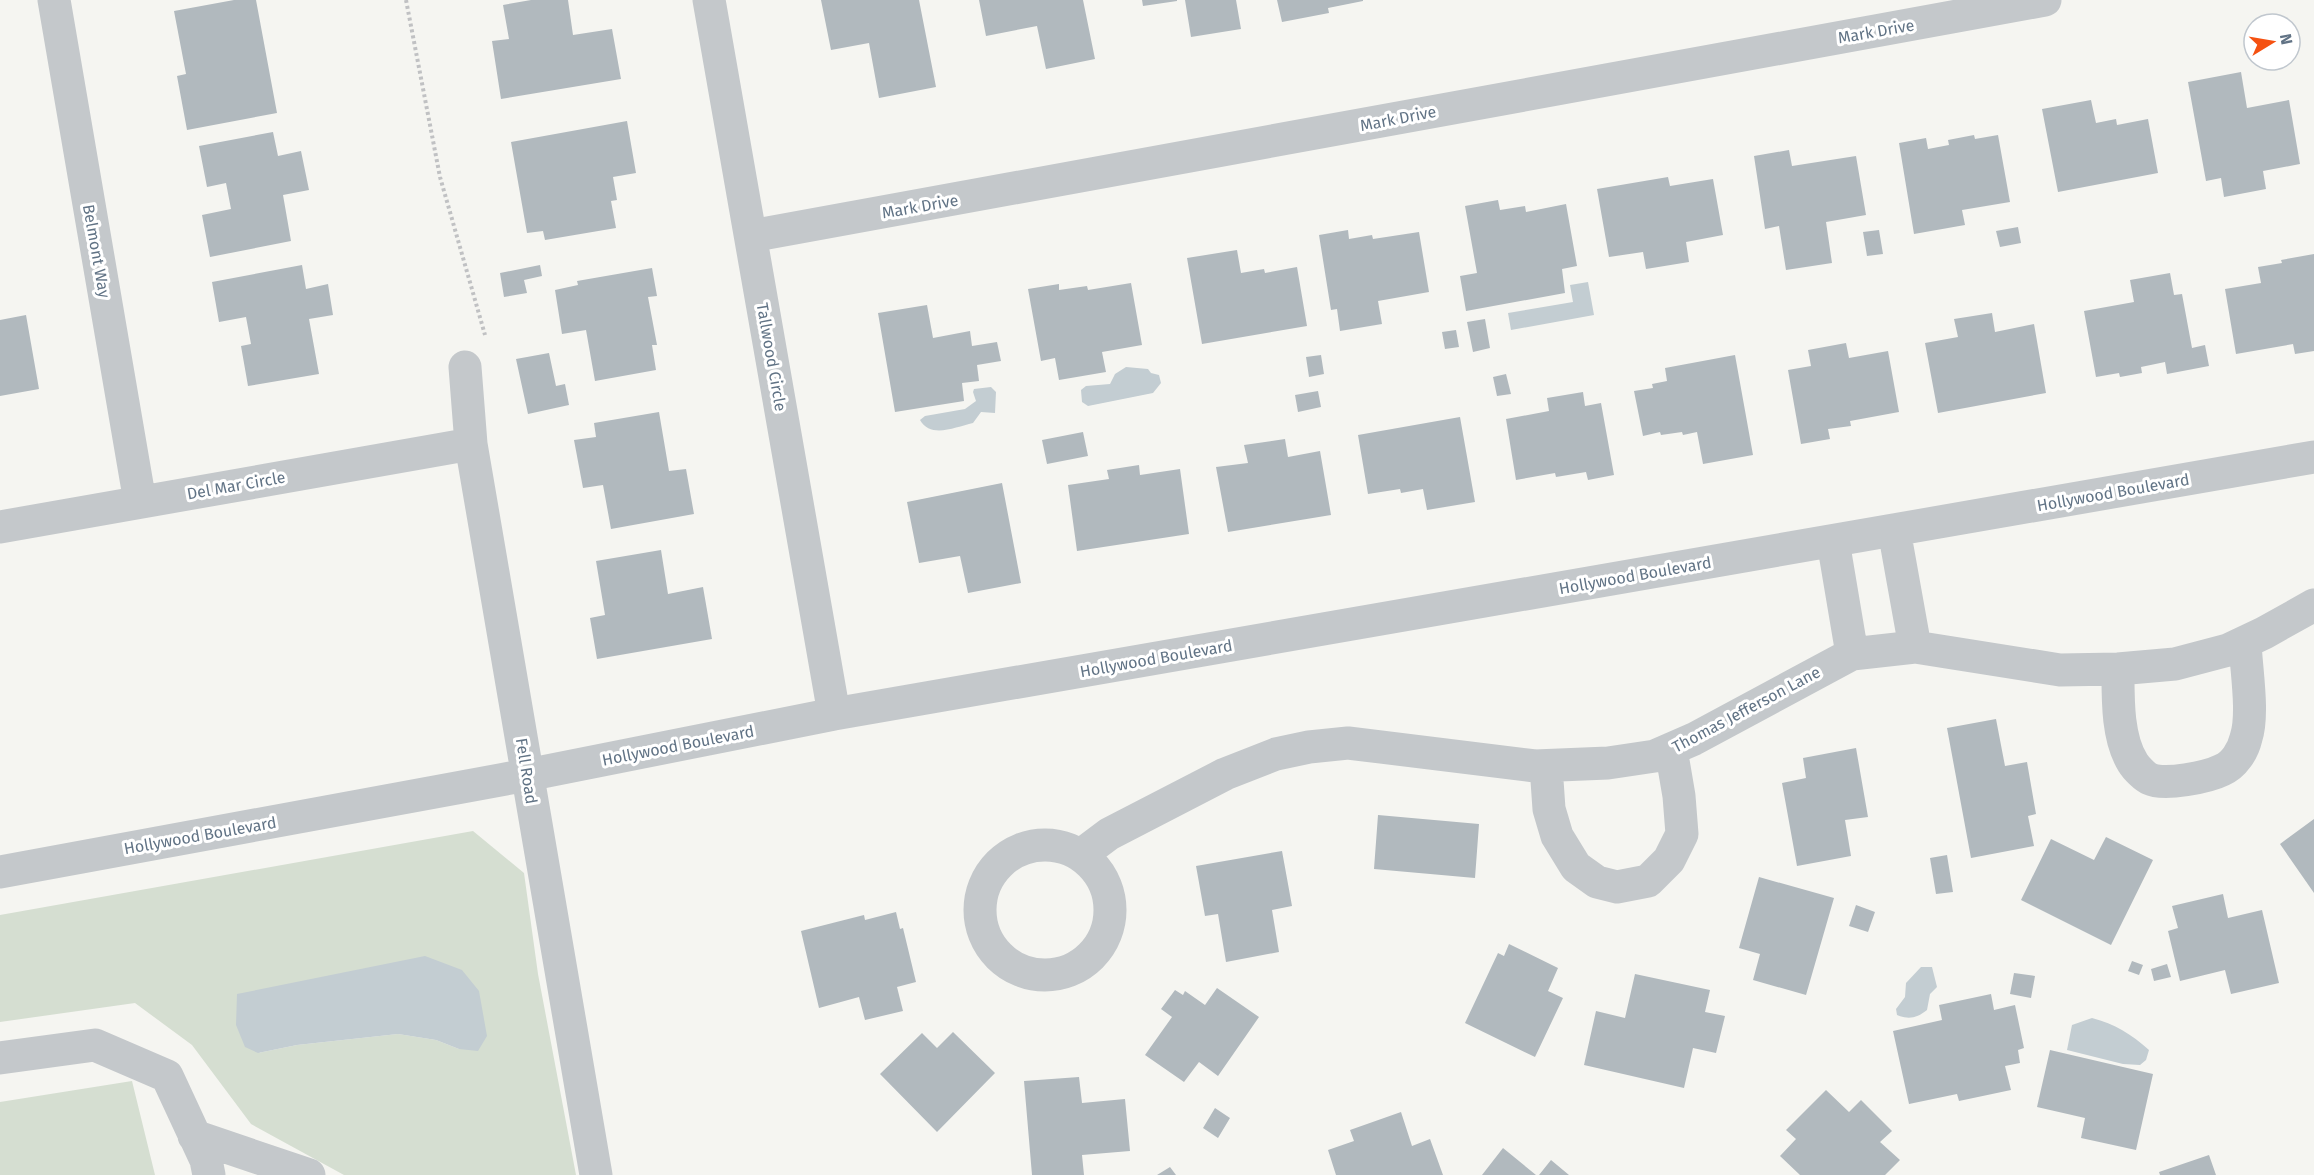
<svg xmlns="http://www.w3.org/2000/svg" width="2314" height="1175" font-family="'Fira Sans',sans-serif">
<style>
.green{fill:#d5ded1;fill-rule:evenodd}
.water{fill:#c3cdd2}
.building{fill:#b1b9be}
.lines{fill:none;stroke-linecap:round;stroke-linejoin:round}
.path{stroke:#c0c1c3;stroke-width:4;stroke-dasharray:3 3;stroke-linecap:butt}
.minor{stroke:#c4c8cb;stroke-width:33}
.labels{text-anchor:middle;stroke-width:6;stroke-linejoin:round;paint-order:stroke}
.street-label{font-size:16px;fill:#617385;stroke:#fff}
</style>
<rect width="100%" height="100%" fill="#f5f5f1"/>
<path class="green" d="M 473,831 L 524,873 L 538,974 L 576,1175 L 344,1175 L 251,1124 L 192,1045 L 135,1003 L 0,1022 L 0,915 ZM 462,970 L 459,1049 L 436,1040 L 398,1034 L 297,1045 L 258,1053 Z
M 132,1081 L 155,1175 L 0,1175 L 0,1102 Z"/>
<path class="water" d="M 1588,282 L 1594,315 L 1511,330 L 1508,313 L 1573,302 L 1570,285 Z
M 1126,367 L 1148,369 L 1151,373 L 1159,375 L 1161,383 L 1153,393 L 1088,406 L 1082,402 L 1081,390 L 1086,386 L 1110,384 L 1115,374 Z
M 991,387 L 996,392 L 995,413 L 981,412 L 973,423 C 955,427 931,439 920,420 L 925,416 L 965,409 L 976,401 L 973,392 L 974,389 Z
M 425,956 L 462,970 L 479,991 L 487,1036 L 478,1051 L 459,1049 L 436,1040 L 398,1034 L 297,1045 L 258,1053 L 245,1047 L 236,1025 L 237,994 Z
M 1921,967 L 1932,967 L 1937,987 L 1930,994 L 1927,1010 C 1917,1018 1909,1020 1897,1015 L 1896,1009 L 1905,997 L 1906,983 Z
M 2092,1018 C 2115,1024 2131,1034 2149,1050 L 2146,1060 L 2140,1065 L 2123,1064 L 2067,1050 L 2072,1025 Z"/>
<path class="building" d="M 234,0 L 256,0 L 277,113 L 187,130 L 177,76 L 186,74 L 174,11 Z
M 531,0 L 568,0 L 573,35 L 612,29 L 621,79 L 501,99 L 492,41 L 509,39 L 503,5 Z
M 821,0 L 919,0 L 936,87 L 879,98 L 869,43 L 831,50 Z
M 979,0 L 1083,0 L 1095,59 L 1046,69 L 1037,26 L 986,36 Z
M 1142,0 L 1177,0 L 1177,1 L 1143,6 Z
M 1185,0 L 1236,0 L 1241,29 L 1191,37 Z
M 1277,0 L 1363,0 L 1363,1 L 1328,8 L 1329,13 L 1282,22 Z
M 2241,72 L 2247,108 L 2289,100 L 2300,164 L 2263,171 L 2266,189 L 2224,197 L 2221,178 L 2206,181 L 2188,82 Z
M 2091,100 L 2096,123 L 2116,119 L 2117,125 L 2148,119 L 2158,173 L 2058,192 L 2042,109 Z
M 627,121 L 636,173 L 613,177 L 617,200 L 611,201 L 616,228 L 545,240 L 543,231 L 527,233 L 511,142 Z
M 273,132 L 278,156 L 301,151 L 309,190 L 283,195 L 291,241 L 210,257 L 202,215 L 231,209 L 226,183 L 207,187 L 199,146 Z
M 1974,135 L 1975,139 L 1998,135 L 2010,202 L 1962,210 L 1965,225 L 1914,234 L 1899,143 L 1926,138 L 1928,149 L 1949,145 L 1948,140 Z
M 1789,150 L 1792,166 L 1856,156 L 1866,215 L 1826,222 L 1832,263 L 1786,270 L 1779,226 L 1765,229 L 1754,156 Z
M 1668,177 L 1670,186 L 1713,179 L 1723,235 L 1686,242 L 1689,262 L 1646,269 L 1643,252 L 1609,257 L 1597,189 Z
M 1498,200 L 1500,210 L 1525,206 L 1526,212 L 1566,204 L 1577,266 L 1562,269 L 1565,293 L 1466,311 L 1460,276 L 1477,273 L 1465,206 Z
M 2018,227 L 2021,243 L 2000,247 L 1996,231 Z
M 1348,230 L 1349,239 L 1372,235 L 1373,239 L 1419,232 L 1429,292 L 1378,301 L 1382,324 L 1340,331 L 1337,309 L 1331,310 L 1319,235 Z
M 1879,230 L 1883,254 L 1867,256 L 1863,232 Z
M 1237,250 L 1241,273 L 1264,269 L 1265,273 L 1297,267 L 1307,326 L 1202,344 L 1187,258 Z
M 2314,254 L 2314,351 L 2295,354 L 2293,344 L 2236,354 L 2225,289 L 2261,283 L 2258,267 L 2282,263 L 2281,260 Z
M 302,265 L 306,289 L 328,284 L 333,315 L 309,319 L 319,374 L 248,386 L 241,346 L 251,344 L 246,317 L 219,322 L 212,282 Z
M 540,265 L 542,276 L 524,280 L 527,293 L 504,297 L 500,273 Z
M 652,268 L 657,296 L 648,297 L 657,345 L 652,345 L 656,370 L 595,381 L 586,330 L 562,334 L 555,290 L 578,285 L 577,281 Z
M 2170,273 L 2174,295 L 2182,294 L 2192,348 L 2205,345 L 2209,366 L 2167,374 L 2165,362 L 2141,367 L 2142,373 L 2120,377 L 2119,373 L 2096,377 L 2084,311 L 2134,302 L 2130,280 Z
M 1131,283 L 1142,345 L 1102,352 L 1106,372 L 1059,380 L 1055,358 L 1041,361 L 1028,289 L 1059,284 L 1059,290 L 1087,286 L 1088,290 Z
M 927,305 L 933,338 L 970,331 L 972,346 L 997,342 L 1001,361 L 977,365 L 979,381 L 962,383 L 964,401 L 895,412 L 878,313 Z
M 1992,313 L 1995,332 L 2034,324 L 2046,393 L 1938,413 L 1925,343 L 1958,337 L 1954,319 Z
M 26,315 L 39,389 L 0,396 L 0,320 Z
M 1485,319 L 1490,348 L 1473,352 L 1467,322 Z
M 1456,330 L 1459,347 L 1445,349 L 1442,332 Z
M 1846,343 L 1849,358 L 1888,351 L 1899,412 L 1850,421 L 1851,426 L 1828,429 L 1830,439 L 1801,444 L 1788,370 L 1811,366 L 1808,350 Z
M 549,353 L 556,386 L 565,384 L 569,405 L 528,414 L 516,359 Z
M 1321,355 L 1324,374 L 1309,377 L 1306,357 Z
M 1735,355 L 1753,455 L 1703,464 L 1697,432 L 1683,435 L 1682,432 L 1661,435 L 1660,432 L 1643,436 L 1634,391 L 1653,388 L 1652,384 L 1667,381 L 1665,368 Z
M 1506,374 L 1511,394 L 1497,396 L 1493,377 Z
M 1318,391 L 1321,407 L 1298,412 L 1295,395 Z
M 1583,392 L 1585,406 L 1601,403 L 1614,475 L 1588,480 L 1586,472 L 1556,477 L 1555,473 L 1516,480 L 1506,419 L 1549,411 L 1547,398 Z
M 659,412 L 669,471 L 686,469 L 694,514 L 611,529 L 603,485 L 583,488 L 574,440 L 596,437 L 594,423 Z
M 1460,417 L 1475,502 L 1427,510 L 1423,489 L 1401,493 L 1400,489 L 1368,494 L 1358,435 Z
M 1083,432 L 1088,456 L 1047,464 L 1042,440 Z
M 1285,439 L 1288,457 L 1320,451 L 1331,515 L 1228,532 L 1216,467 L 1248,463 L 1244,445 Z
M 1139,465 L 1140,475 L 1180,469 L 1189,534 L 1077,551 L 1068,485 L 1109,479 L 1107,470 Z
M 1002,483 L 1021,583 L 968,593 L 960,556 L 919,563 L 907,502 Z
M 661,550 L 668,594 L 703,587 L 712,639 L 597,659 L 590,618 L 605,615 L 596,561 Z
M 1996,719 L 2005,766 L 2027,762 L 2036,814 L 2028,816 L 2034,846 L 1971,858 L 1947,728 Z
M 1856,748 L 1868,817 L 1845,820 L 1851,856 L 1797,866 L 1782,783 L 1806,778 L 1803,758 Z
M 1378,815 L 1479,824 L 1475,878 L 1374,869 Z
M 2314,819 L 2314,893 L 2280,844 Z
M 2106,837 L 2153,860 L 2111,945 L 2021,900 L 2051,839 L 2094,860 Z
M 1282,851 L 1292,906 L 1272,910 L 1279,952 L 1226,962 L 1218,914 L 1205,916 L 1196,866 Z
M 1947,855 L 1953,892 L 1936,894 L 1930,858 Z
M 1759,877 L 1834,898 L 1806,995 L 1753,980 L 1760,954 L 1739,948 Z
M 2223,894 L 2228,918 L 2262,910 L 2279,983 L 2231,994 L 2225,970 L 2180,981 L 2168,931 L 2178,928 L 2172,906 Z
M 1856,905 L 1875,912 L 1868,932 L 1849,926 Z
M 896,912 L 900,929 L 903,928 L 916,982 L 897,987 L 903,1011 L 865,1020 L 859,997 L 819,1008 L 801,931 L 864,915 L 865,920 Z
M 1509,944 L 1558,968 L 1548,991 L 1563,998 L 1535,1057 L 1465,1023 L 1498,953 L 1504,956 Z
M 2132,961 L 2143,965 L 2139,975 L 2128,971 Z
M 2167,964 L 2171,977 L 2154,981 L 2151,969 Z
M 2014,973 L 2035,976 L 2031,998 L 2010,994 Z
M 1635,974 L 1710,990 L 1705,1012 L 1725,1016 L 1716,1053 L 1693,1048 L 1684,1088 L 1584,1065 L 1596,1011 L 1625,1018 Z
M 1217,988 L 1259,1017 L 1218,1076 L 1199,1062 L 1184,1082 L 1145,1055 L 1172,1017 L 1161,1009 L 1175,990 L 1183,995 L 1185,991 L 1205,1005 Z
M 1991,994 L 1994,1010 L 2015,1005 L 2024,1048 L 2018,1050 L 2020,1063 L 2005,1066 L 2011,1090 L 1959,1101 L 1957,1094 L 1909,1104 L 1893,1031 L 1942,1020 L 1939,1005 Z
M 953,1032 L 995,1073 L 937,1132 L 880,1074 L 922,1033 L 937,1048 Z
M 2050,1050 L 2153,1074 L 2136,1150 L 2081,1138 L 2085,1118 L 2037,1107 Z
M 1079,1077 L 1082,1103 L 1125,1099 L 1130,1151 L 1082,1155 L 1084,1175 L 1032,1175 L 1024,1081 Z
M 1826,1090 L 1849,1112 L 1861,1100 L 1892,1131 L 1880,1142 L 1900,1160 L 1885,1175 L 1800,1175 L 1780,1156 L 1796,1139 L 1786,1130 Z
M 1215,1108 L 1230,1118 L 1218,1138 L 1203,1128 Z
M 1401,1112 L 1412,1146 L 1430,1139 L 1443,1175 L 1336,1175 L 1328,1150 L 1354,1141 L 1350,1130 Z
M 1503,1148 L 1536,1175 L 1482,1175 Z
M 2209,1155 L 2216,1175 L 2160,1175 L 2159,1172 Z
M 1551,1160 L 1569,1175 L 1539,1175 Z
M 1170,1167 L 1176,1175 L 1157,1175 Z"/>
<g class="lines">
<path class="path" d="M 406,0 L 440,177 L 485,335"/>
<path class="minor" d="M 54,0 L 140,502
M 709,0 L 834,714
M 751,236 L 2045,0
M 465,367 L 471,444 L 596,1175
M 0,527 L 471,444
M 1894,530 L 1915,647
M 1833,541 L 1852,654
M 2118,669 C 2118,698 2117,738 2133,763 C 2136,768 2145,777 2150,779 C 2164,786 2208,777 2222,770 C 2234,765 2243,751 2246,738 C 2254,714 2246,669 2245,642
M 1546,766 L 1549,809 L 1557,836 L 1576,867 L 1597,882 L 1617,887 L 1648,881 L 1669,860 L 1682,834 L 1679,796 L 1671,749
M980 910a65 65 0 1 1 130 0a65 65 0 1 1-130 0Z
M 1081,855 L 1109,834 L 1225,774 L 1276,754 L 1309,747 L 1348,743 L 1535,766 L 1608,763 L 1655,756 L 1694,739 L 1852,654 L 1915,647 L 2060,670 L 2118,669 L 2175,664 L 2228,650 L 2264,633 L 2314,605
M 0,872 L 527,775 L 834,714 L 2314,457
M 0,1058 L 95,1045 L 167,1076 L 206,1160 L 209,1175
M 194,1136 L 309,1175"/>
</g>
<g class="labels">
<g class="street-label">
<text transform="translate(1876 31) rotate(-10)" y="6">Mark Drive</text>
<text transform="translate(1398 118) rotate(-11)" y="6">Mark Drive</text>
<text transform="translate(920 206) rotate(-10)" y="6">Mark Drive</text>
<text transform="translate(97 251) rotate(80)" y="6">Belmont Way</text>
<text transform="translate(772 357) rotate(80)" y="6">Tallwood Circle</text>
<text transform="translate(236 485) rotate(-10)" y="6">Del Mar Circle</text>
<text transform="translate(2113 492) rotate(-10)" y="6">Hollywood Boulevard</text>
<text transform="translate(1635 575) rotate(-10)" y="6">Hollywood Boulevard</text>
<text transform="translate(1156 658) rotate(-10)" y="6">Hollywood Boulevard</text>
<text transform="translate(1746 709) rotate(-28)" y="6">Thomas Jefferson Lane</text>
<text transform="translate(678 745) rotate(-11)" y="6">Hollywood Boulevard</text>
<text transform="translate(527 771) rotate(81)" y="6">Fell Road</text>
<text transform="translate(200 835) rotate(-10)" y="6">Hollywood Boulevard</text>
</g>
</g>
<g transform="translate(2272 42) rotate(79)"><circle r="28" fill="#ffffff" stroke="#c0c7ce" stroke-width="1.5"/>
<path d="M0-4.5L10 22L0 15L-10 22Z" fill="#f55111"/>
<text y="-9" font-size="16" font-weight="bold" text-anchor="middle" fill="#617385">N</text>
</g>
</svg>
